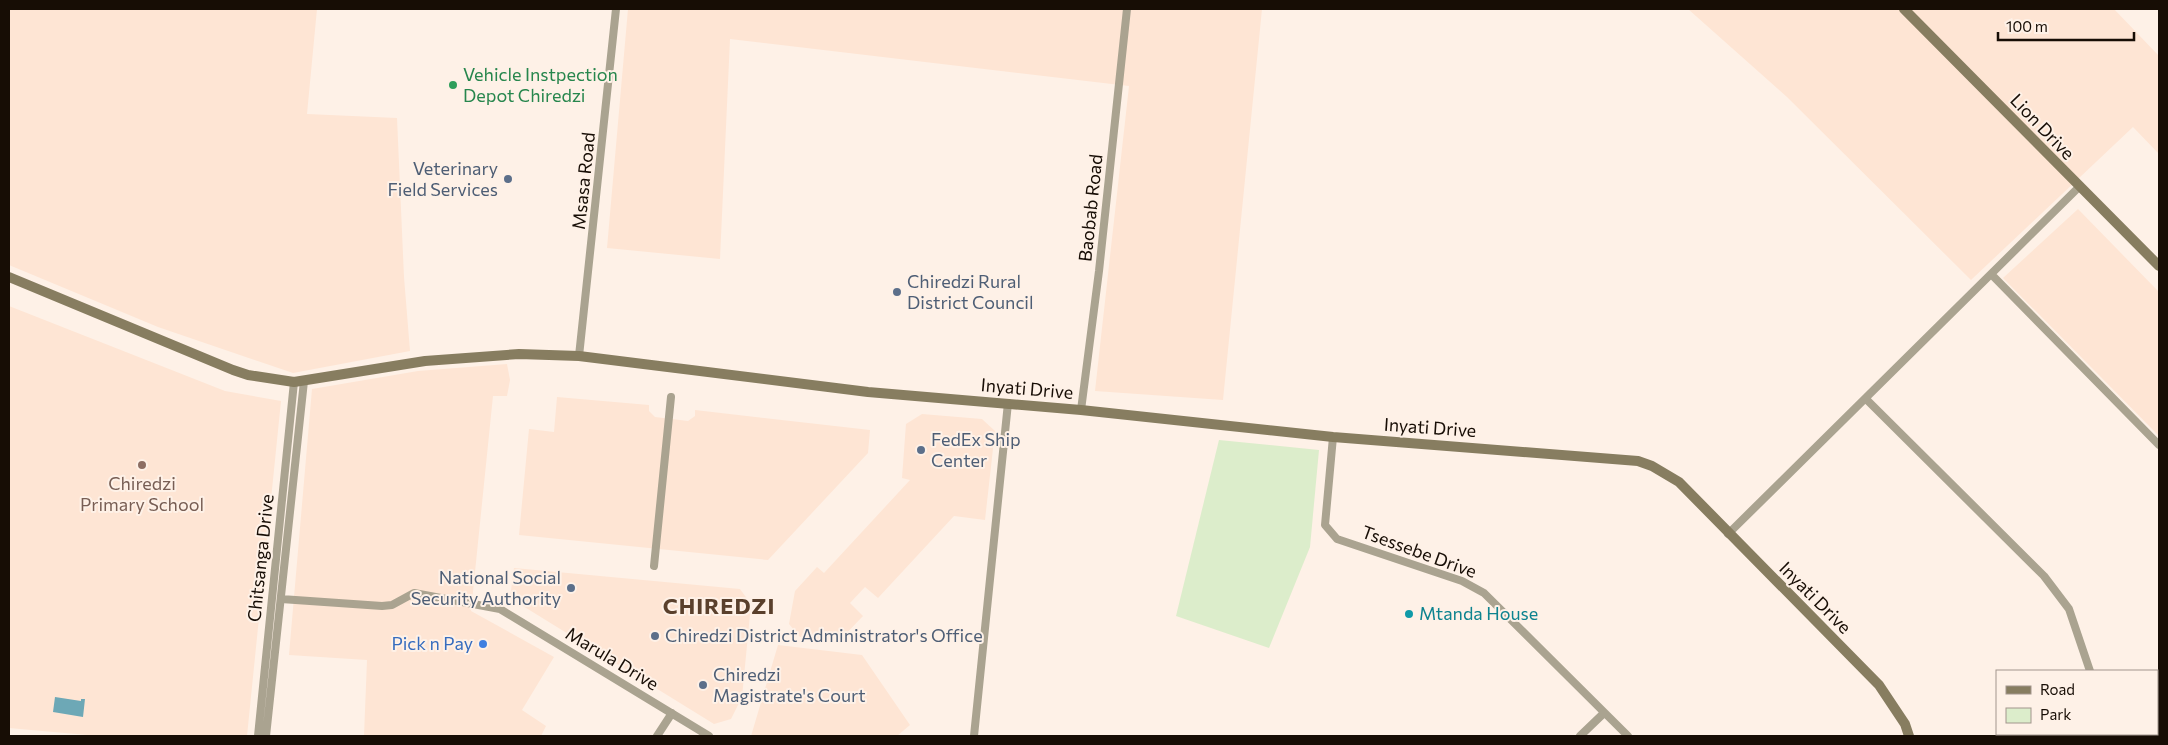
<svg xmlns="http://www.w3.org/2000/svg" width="2168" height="745" font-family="Commissioner,sans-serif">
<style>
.built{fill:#fee5d4}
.green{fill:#dcedcb}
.water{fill:#6da8b6}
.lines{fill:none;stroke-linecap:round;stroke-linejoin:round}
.street{stroke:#aaa390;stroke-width:8}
.secondary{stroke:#877d60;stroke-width:10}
.leisure-dot{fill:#2e9e5b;stroke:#fef1e7;stroke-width:2}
.service-dot{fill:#5c6f8a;stroke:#fef1e7;stroke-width:2}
.education-dot{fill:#8d6e63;stroke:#fef1e7;stroke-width:2}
.culture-dot{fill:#0f9aa8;stroke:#fef1e7;stroke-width:2}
.shop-dot{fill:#3f7fe0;stroke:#fef1e7;stroke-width:2}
.labels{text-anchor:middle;stroke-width:4;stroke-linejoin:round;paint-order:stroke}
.leisure-label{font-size:18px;fill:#27864d;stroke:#fef1e7;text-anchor:start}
.street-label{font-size:18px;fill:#170d05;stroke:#fef1e7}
.service-label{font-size:18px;fill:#4e5e75;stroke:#fef1e7;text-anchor:start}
.education-label{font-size:18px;fill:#785e54;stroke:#fef1e7}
.culture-label{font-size:18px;fill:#0d838f;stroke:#fef1e7;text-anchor:start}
.shop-label{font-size:18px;fill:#366cbe;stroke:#fef1e7;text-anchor:end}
.district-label{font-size:22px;font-weight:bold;letter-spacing:1px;fill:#5a402c;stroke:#fef1e7}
</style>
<rect width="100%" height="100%" fill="#fef1e7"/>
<path class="built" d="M 9,9 L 317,9 L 307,114 L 397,118 L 404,277 L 410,351 L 293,373 L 158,327 L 9,265 Z
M 628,9 L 1262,9 L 1223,400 L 1095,391 L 1129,86 L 730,39 L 720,259 L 607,248 Z
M 1688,9 L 2114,9 L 2159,56 L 2159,154 L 2133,127 L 1971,280 L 1787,97 Z
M 2078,209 L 2159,292 L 2159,436 L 2003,278 Z
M 9,306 L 225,391 L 281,401 L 247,736 L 98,736 L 9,728 Z
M 507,364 L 510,380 L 507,396 L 493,396 L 471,611 L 554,657 L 522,710 L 546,726 L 541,736 L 364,736 L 367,660 L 289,655 L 312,389 L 418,371 Z
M 557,397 L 649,405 L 649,411 L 655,417 L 688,421 L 695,416 L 695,410 L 870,430 L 868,453 L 768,560 L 519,535 L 529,429 L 554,432 Z
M 922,414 L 982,419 L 995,431 L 985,520 L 954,516 L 878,598 L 865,587 L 850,603 L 863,616 L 839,641 L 800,637 L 789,624 L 795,591 L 817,567 L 824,573 L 910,480 L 902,478 L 906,424 Z
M 514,568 L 740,589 L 751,604 L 742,697 L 731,719 L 714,724 L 510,598 Z
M 778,645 L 862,655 L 910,725 L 897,736 L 751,736 Z"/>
<path class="green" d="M 1219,440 L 1319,450 L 1310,547 L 1269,648 L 1176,616 Z"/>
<path class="water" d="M 55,697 L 81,701 L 81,699 L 85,699 L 83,717 L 53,712 Z"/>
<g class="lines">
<path class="street" d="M 1992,275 L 2159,445
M 579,356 L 616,9
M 1866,399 L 2044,576 L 2069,609 L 2090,671
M 1081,410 L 1099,271 L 1127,9
M 1333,437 L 1325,525 L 1337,539 L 1462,581 L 1484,593 L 1628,736
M 1728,534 L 2079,187
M 654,566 L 671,397
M 281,599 L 382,606 L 392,605 L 414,593 L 500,609 L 709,736
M 2112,734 L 2113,736
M 258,736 L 294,382
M 266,736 L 304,381
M 657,736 L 672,713
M 974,736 L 1008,403
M 1580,736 L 1604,713"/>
<path class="secondary" d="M 1904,9 L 2159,266
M 9,277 L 233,370 L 248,375 L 294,382 L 425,361 L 519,354 L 579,356 L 868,392 L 1081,410 L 1333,437 L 1638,461 L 1652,466 L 1679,482 L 1879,685 L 1905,724 L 1909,736"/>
</g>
<circle class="leisure-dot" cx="453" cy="85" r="5"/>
<g class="service-dot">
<circle cx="508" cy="179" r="5"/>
<circle cx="897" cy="292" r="5"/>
<circle cx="921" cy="450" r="5"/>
<circle cx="571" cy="588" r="5"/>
<circle cx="655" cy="636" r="5"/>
<circle cx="703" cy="685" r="5"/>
</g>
<circle class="education-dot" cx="142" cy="465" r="5"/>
<circle class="culture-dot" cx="1409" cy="614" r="5"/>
<circle class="shop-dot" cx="483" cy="644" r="5"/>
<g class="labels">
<g class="leisure-label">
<text x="463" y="81">Vehicle Instpection<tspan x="463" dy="21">Depot Chiredzi</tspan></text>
</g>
<g class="street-label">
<text transform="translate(2042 127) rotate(46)" y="6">Lion Drive</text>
<text transform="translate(584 181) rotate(-84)" y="6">Msasa Road</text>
<text transform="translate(1091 208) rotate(-84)" y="6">Baobab Road</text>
<text transform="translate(1027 389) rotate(5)" y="6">Inyati Drive</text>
<text transform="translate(1430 428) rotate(4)" y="6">Inyati Drive</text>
<text transform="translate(1419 552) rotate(20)" y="6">Tsessebe Drive</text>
<text transform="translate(261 558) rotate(-84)" y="6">Chitsanga Drive</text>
<text transform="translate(1815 598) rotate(45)" y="6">Inyati Drive</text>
<text transform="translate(612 659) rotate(31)" y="6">Marula Drive</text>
</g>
<g class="service-label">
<text x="498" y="175" text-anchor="end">Veterinary<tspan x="498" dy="21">Field Services</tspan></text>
<text x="907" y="288">Chiredzi Rural<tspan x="907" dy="21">District Council</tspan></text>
<text x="931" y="446">FedEx Ship<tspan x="931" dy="21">Center</tspan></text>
<text x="561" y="584" text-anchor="end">National Social<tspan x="561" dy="21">Security Authority</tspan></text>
<text x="665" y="642">Chiredzi District Administrator's Office</text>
<text x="713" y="681">Chiredzi<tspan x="713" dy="21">Magistrate's Court</tspan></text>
</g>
<g class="education-label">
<text x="142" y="490">Chiredzi<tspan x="142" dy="21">Primary School</tspan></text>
</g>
<g class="culture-label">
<text x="1419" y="620">Mtanda House</text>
</g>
<g class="shop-label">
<text x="473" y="650">Pick n Pay</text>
</g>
<g class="district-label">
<text x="719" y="614">CHIREDZI</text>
</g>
</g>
<rect width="2168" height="745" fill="none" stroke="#170d05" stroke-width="20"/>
<rect x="1996" y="670" width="162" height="65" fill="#fef1e7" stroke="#a2968d"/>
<rect x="2006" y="686" width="25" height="8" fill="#877d60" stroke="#a2968d"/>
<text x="2040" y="695" font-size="15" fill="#170d05">Road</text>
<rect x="2006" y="708" width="25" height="15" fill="#dcedcb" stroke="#a2968d"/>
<text x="2040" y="720" font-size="15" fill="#170d05">Park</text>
<path d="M1998 32v8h136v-8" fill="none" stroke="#170d05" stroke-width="2.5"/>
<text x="2006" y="32" font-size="15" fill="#170d05" stroke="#fef1e7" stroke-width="4" paint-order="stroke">100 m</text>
</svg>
